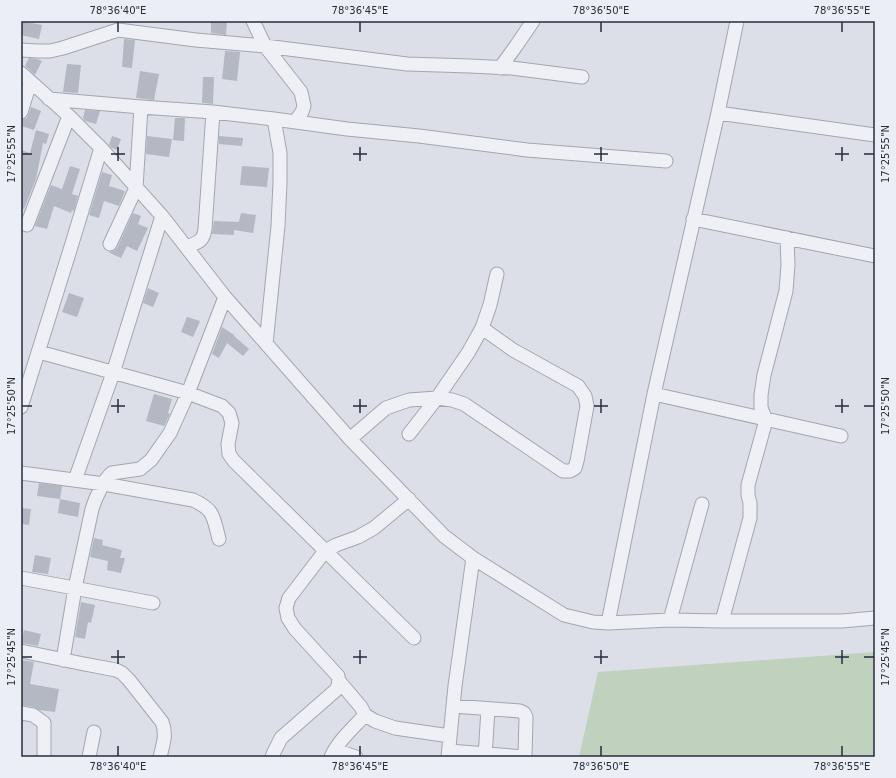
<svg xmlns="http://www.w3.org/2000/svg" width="896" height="778" font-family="'DejaVu Sans',sans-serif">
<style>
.green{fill:#c0d1bd}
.building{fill:#b3b8c3}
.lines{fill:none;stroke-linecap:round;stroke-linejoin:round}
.minor-casing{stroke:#a2a6b1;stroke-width:15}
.minor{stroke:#eff0f5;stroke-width:13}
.ticks{fill:none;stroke:#262c3d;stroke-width:1.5}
.neatline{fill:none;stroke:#262c3d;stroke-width:1.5}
.ticks-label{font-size:10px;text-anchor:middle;fill:#262c3d}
</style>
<rect width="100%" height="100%" fill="#dcdfe7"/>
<path class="green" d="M 875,652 L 875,757 L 579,757 L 598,672 Z"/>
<path class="building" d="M 21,21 L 42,25 L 39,39 L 21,35 Z
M 211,21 L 227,21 L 226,35 L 211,33 Z
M 124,39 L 135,40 L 132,68 L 122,67 Z
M 225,51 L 240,52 L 237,81 L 222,79 Z
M 29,58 L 37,59 L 42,61 L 35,75 L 25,66 Z
M 67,64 L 81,65 L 78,93 L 63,92 Z
M 140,71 L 159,74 L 154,100 L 136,98 Z
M 203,77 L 214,77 L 213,104 L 202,103 Z
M 31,107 L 41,111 L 34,130 L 21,126 L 21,120 L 27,118 Z
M 85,110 L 100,111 L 96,124 L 85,121 L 83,118 Z
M 175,118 L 185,118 L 184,141 L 173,140 Z
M 36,130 L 49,134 L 46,144 L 43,143 L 36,179 L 24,209 L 21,208 L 21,150 L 30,153 Z
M 112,136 L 121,139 L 117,150 L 112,148 L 109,145 Z
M 147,136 L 172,139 L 169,157 L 146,154 Z
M 219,136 L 243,138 L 242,146 L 219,144 Z
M 70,166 L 80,169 L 72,194 L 78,196 L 74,211 L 72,210 L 71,213 L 54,206 L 47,229 L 35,226 L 51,185 L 62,189 Z
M 242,166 L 269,168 L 267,187 L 240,185 Z
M 102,172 L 112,175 L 109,186 L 125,191 L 119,206 L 104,201 L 99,218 L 89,215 Z
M 133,213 L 141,216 L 138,224 L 148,228 L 137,251 L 127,246 L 121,258 L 108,252 L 114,251 L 117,248 Z
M 241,213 L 256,215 L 253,233 L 234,230 L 234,235 L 212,234 L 214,221 L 239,222 Z
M 148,288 L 159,293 L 153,307 L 143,303 Z
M 69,293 L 84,298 L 77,317 L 62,312 Z
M 187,317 L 200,321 L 193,337 L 181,332 Z
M 222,327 L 234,335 L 234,336 L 249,349 L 243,356 L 227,343 L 219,358 L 212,354 Z
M 154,394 L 172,399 L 168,413 L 170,414 L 164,426 L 146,421 Z
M 39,483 L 62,486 L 60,499 L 37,496 Z
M 60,499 L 80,503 L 78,517 L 58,513 Z
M 21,508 L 31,509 L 29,525 L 21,524 Z
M 94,538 L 103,540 L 102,545 L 122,550 L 120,558 L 125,558 L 121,573 L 107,570 L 108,561 L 90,557 Z
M 35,555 L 51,558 L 48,574 L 32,572 Z
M 81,602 L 95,605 L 91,623 L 88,622 L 85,639 L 75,637 Z
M 24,630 L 41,634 L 38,646 L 21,643 Z
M 21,660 L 34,662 L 30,684 L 59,689 L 55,712 L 39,710 L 34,707 L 21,705 Z"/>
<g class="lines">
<g class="minor-casing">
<path id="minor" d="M 253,21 L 265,46 L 301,92 L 304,106 L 302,112 L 295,122
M 21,50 L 38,51 L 50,51 L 63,48 L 118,30 L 196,40 L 265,46 L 407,64 L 470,66 L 512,68 L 582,77
M 500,68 L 516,46 L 533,21
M 21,73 L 69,116 L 101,148 L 162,216 L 225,297 L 350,439 L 444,536 L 473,558 L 564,615 L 593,622 L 608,623 L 670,620 L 722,621 L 842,621 L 875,618
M 49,99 L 141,107 L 213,112 L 274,119 L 347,129 L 419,136 L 527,150 L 666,161
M 21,112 L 30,83
M 718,113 L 875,135
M 693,219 L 875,256
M 27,225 L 69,116
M 110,244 L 136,188 L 141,107
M 187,247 C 198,242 203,242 205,229 L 213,112
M 266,344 L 278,226 L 280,182 L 280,153 L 274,119
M 39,352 L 188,393 L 222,406 L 229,413 L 232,423 L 228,444 L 229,454 L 234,461 L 414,638
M 654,394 L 841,436
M 21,407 L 70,250 L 101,148
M 409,434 L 437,398 L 468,353 L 482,328 L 490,305 L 497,274
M 350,439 L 386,408 L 409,400 L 437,398 L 452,400 L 464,404 L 563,471 L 570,471 L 575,468 L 577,461 L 587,406 L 585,396 L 578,386 L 513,350 L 482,328
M 21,473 L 104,484 L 193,500 C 215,510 213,517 219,539
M 75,480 L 113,373 L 162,216
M 21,578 L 153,603
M 670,620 L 702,504
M 722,621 L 750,518 L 750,503 L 748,495 L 748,485 L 766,420 L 761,408 L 761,395 L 764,375 L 786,291 L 788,265 L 787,238
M 608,623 L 654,394 L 718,113 L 737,21
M 21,651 L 84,664 L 116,670 L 122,673 L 129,680 L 162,722 C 167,734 163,745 160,757
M 63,660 L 75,588 L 92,509 C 95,499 104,479 112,473 L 140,469 L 151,460 L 170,433 L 188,393 L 225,297
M 339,681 L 361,707 L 365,715 L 375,721 L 395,728 L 450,736
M 453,706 L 520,711 L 524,713 L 526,717 L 525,757
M 21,713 L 33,715 L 44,723 L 44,757
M 335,750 L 356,757
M 449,751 L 525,757
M 89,757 L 94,732
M 272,757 L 274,752 L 281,738 L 336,690 C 339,685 339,682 338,676 L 295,629 L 288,618 L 286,608 L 289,598 L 325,551 L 336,545 L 358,537 L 374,528 L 409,499
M 331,757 C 338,741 353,728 365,715
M 448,757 L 455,686 L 473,558
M 485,757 L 488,709"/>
</g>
<use href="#minor" class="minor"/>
</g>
<path class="ticks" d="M 118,22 L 118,32M 360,22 L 360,32M 601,22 L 601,32M 842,22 L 842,32M 118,147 L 118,161M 360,147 L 360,161M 601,147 L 601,161M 842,147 L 842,161M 22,154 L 32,154M 111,154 L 125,154M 353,154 L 367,154M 594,154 L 608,154M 835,154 L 849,154M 864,154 L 874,154M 118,399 L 118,413M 360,399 L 360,413M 601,399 L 601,413M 842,399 L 842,413M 22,406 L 32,406M 111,406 L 125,406M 353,406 L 367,406M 594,406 L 608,406M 835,406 L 849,406M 864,406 L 874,406M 118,650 L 118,664M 360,650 L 360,664M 601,650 L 601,664M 842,650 L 842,664M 22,657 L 32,657M 111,657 L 125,657M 353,657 L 367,657M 594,657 L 608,657M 835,657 L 849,657M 864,657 L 874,657M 118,746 L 118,756M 360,746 L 360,756M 601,746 L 601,756M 842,746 L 842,756"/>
<rect width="896" height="778" fill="none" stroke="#ebeef4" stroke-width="44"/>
<rect x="22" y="22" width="852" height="734" class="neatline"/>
<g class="ticks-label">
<text x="118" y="14">78°36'40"E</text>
<text x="360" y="14">78°36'45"E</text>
<text x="601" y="14">78°36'50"E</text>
<text x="842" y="14">78°36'55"E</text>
<text transform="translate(11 154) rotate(-90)" y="4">17°25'55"N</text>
<text transform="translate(885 154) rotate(-90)" y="4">17°25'55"N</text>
<text transform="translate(11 406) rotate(-90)" y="4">17°25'50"N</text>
<text transform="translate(885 406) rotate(-90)" y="4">17°25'50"N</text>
<text transform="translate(11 657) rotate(-90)" y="4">17°25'45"N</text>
<text transform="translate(885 657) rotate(-90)" y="4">17°25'45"N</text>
<text x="118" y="770">78°36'40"E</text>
<text x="360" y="770">78°36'45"E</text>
<text x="601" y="770">78°36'50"E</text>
<text x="842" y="770">78°36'55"E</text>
</g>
</svg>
